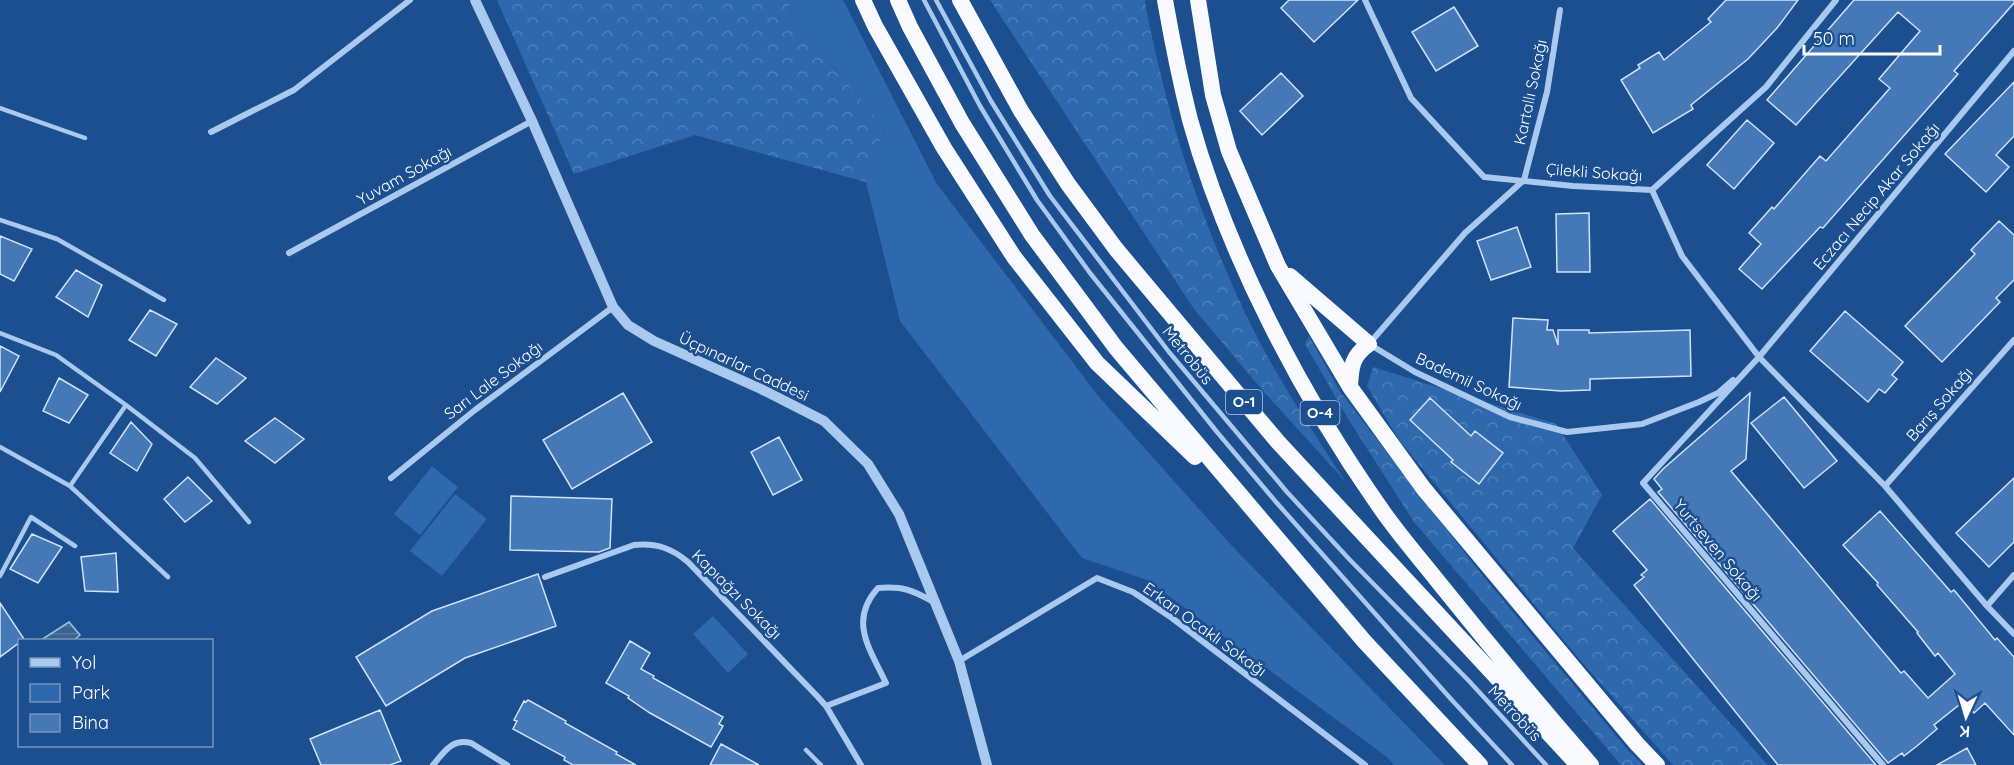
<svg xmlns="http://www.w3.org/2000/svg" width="2014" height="765" font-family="Quicksand,sans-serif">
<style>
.green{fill:#2e69ad}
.forest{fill:url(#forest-crowns)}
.water{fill:url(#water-rules);stroke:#9cc4f0;stroke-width:1.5}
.building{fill:#4478b7;stroke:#cfe3fa;stroke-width:1.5}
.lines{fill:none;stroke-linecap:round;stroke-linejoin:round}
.service{stroke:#a9c9ee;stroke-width:4.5}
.minor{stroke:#a9c9ee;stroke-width:6}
.tertiary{stroke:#a9c9ee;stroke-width:10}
.trunk{stroke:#f8faff;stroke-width:16}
.labels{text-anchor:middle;stroke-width:5;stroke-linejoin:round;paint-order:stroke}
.shield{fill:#1b4f8f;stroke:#bbcadd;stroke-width:1.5}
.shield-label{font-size:15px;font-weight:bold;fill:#fff}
.street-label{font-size:16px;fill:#fff;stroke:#1b4f8f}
</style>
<defs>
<pattern id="forest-crowns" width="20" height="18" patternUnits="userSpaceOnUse" patternTransform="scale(1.5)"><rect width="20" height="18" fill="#2e69ad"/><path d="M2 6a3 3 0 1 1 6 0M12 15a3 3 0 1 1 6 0" fill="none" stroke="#4d80b9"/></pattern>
<pattern id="water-rules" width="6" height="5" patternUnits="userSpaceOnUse" patternTransform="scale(1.5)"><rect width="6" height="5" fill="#3c6290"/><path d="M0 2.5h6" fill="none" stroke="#597aa1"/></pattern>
</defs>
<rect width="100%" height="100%" fill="#1b4f8f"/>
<path class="green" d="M 788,0 L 843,0 L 937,184 L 1099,397 L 1233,547 L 1445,765 L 1394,765 L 1387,757 L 1147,580 L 1082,558 L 900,321 L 866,182 L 885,128 L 793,19 Z
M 432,466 L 458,487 L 420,535 L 394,514 Z
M 455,494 L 487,519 L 442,576 L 410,551 Z
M 713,616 L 748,654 L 728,673 L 693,634 Z"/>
<path class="forest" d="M 497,0 L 788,0 L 793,19 L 885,128 L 866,182 L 695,135 L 574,174 Z
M 990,0 L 1145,0 C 1148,23 1154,45 1159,67 C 1180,158 1213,249 1255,333 C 1281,384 1314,433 1345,481 L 1264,392 L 1194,309 Z
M 1309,336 L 1341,393 L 1482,575 L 1627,749 L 1643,765 L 1621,765 L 1414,522 L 1347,417 L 1305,344 Z
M 1373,367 L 1556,424 L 1602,495 L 1573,548 L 1768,765 L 1673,765 L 1580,660 L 1399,440 L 1367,386 Z"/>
<path class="water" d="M 69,622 L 80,635 L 74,640 L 41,640 Z"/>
<path class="building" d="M 1289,0 L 1358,0 L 1314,42 L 1281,8 Z
M 1726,0 L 1798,0 L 1777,28 L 1748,59 L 1691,105 L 1693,109 L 1653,133 L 1621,80 L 1640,68 L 1638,65 L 1659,52 L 1664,60 L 1711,22 L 1708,19 Z
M 1854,0 L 2014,0 L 2014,3 L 1954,71 L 1958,74 L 1857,189 L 1823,228 L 1820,227 L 1762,289 L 1739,269 L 1761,244 L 1749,233 L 1772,207 L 1774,209 L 1820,156 L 1826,161 L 1890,88 L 1879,79 L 1920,31 L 1898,12 L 1796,125 L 1767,100 Z
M 1454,7 L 1478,46 L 1436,71 L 1412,32 Z
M 1281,73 L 1303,96 L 1262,135 L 1240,111 Z
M 2014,82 L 2014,136 L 1996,155 L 2009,167 L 1986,192 L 1945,154 Z
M 1747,120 L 1774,143 L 1734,189 L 1707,165 Z
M 1589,213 L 1590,272 L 1557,272 L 1556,214 Z
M 1999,221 L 2014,235 L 2014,280 L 1996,298 L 2000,302 L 1942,362 L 1905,326 L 1975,254 L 1971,250 Z
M 1517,227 L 1531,267 L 1491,280 L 1477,241 Z
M 0,236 L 32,249 L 14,281 L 0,274 Z
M 76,270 L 102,285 L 88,317 L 56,297 Z
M 150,310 L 177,324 L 156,356 L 129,340 Z
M 1845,311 L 1903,362 L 1892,375 L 1897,379 L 1885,393 L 1879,389 L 1868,402 L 1810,351 Z
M 1513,318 L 1548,320 L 1547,330 L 1553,330 L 1558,345 L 1558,330 L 1589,330 L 1589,333 L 1690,330 L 1691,376 L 1590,379 L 1590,390 L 1561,391 L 1509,387 Z
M 0,346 L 19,356 L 0,392 Z
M 216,358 L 246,378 L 217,404 L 190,387 Z
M 59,378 L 88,395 L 69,423 L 43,411 Z
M 623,393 L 652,442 L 572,489 L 543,440 Z
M 1750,393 L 1746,459 L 1731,471 L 1901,673 L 1904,671 L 1928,698 L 1955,674 L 1938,653 L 1935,656 L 1917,633 L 1918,632 L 1877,585 L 1878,583 L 1843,545 L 1880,511 L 1951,592 L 1954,590 L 1995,640 L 1997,638 L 2014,657 L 2014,735 L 1985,703 L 1974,713 L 1964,701 L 1934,725 L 1937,729 L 1917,746 L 1904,756 L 1902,753 L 1888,763 L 1658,492 L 1662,489 L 1654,479 L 1663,469 Z
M 1784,397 L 1837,461 L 1804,488 L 1751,423 Z
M 1430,398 L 1471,436 L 1475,431 L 1503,453 L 1479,484 L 1451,462 L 1453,460 L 1410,420 Z
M 275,418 L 304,439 L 275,463 L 245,441 Z
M 131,422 L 152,444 L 137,471 L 110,453 Z
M 779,437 L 802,480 L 773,495 L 751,452 Z
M 188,477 L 212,501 L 185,522 L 164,499 Z
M 2014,478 L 2014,542 L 1989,567 L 1956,533 Z
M 511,496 L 612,499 L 610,548 L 599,552 L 510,550 Z
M 1650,499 L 1876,765 L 1778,765 L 1634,585 L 1644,577 L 1641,575 L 1647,570 L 1613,531 Z
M 32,534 L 62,547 L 38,583 L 10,569 Z
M 116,553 L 118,592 L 85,591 L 81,557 Z
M 538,574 L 556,626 L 465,658 L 386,706 L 356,657 L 432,611 Z
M 0,603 L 24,639 L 0,657 Z
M 630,641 L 650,653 L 641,669 L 654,676 L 653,678 L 723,717 L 719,724 L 723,726 L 711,747 L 650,713 L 628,698 L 629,696 L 606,683 Z
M 528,700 L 566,721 L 565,723 L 617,752 L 616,754 L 636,765 L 573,765 L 564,760 L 565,757 L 513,729 L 517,721 L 514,720 L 524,701 L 526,702 Z
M 380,710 L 401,761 L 390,765 L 321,765 L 310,739 Z
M 721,744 L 759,765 L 710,765 Z
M 1967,748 L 1976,765 L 1937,765 Z"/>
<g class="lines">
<path class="service" d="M 924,0 L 980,106 L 1037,200 L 1090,273 L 1217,432 L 1276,502 L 1450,698 L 1512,765
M 936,0 L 991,101 L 1050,196 L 1169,352 L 1287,492 L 1350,560 L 1469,681 L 1546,765
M 0,108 L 85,138
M 0,220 L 57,239 L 164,300
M 0,333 L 56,355 L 126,405 L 195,458 L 249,522
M 0,447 L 70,486 L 168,577
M 70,486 L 126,405
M 0,576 L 31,517 L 75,546
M 806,750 L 821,765"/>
<path class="minor" d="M 1365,0 L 1411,98 L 1484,177 L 1573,186 L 1652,190 L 1766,87 L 1836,0
M 211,132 L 294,90 L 410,0
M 1524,180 L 1465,233 L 1369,344 L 1415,372 L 1510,417 L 1567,432 L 1642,424 L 1699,402 L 1718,393 L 1733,380
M 1524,180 L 1547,92 L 1560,10
M 1652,190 L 1682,256 L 1759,357 L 1885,486 L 1987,606 L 2014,634
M 289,253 L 532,121
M 391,478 L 475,410 L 613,307
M 1885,486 L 2014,340
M 545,577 L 634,545 C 657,543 671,548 688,562 L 818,697 L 826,706 L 861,765
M 1987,606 L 2014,575
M 959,661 L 1097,578 L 1133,592 L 1172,618 L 1365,765
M 826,706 L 886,683 C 870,649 848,621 878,588 C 903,586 912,590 934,602
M 433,765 C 444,752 452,738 471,743 L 507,765
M 1883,765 L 1643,483 L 1759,357 L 2014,51"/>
<path class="tertiary" d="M 475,0 L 532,121 L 613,307 L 628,325 L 654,341 L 761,389 L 824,421 L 868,464 L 899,514 L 959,661 L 987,765"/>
<path class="trunk" d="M 863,0 L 875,26 L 944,148 L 1014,257 L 1097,363 L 1195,457
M 898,0 L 910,27 L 962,123 L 1032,235 L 1116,348 L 1364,641 L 1480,765
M 960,0 L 1021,111 L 1068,184 L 1116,249 L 1278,442 L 1578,765
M 1165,0 C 1172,40 1180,80 1190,120 C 1228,256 1302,397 1384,513 C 1401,537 1421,560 1440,584 C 1489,645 1539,705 1591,765
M 1198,0 L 1213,95 L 1229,151 L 1278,266 L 1350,387 L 1424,489 L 1637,744 L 1657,765
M 1290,276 L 1369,344 C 1352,356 1351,366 1350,387"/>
</g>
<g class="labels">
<g class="shield">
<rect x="1226" y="390" width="36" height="24" rx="4.5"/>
<rect x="1300.5" y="401" width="39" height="24" rx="4.5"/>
</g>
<g class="shield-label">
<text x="1244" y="407">O-1</text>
<text x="1320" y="418">O-4</text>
</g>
<g class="street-label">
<text transform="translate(1530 92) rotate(-78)" y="6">Kartallı Sokağı</text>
<text transform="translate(1594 172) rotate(4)" y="6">Çilekli Sokağı</text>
<text transform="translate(404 175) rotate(-29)" y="6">Yuvam Sokağı</text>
<text transform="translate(1876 196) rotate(-50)" y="6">Eczacı Necip Akar Sokağı</text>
<text transform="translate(1188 355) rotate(51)" y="6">Metrobüs</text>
<text transform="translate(744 366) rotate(25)" y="6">Üçpınarlar Caddesi</text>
<text transform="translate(493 380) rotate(-37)" y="6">Sarı Lale Sokağı</text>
<text transform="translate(1469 381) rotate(25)" y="6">Bademil Sokağı</text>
<text transform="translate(1939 404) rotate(-49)" y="6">Barış Sokağı</text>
<text transform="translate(1718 550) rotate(50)" y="6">Yurtseven Sokağı</text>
<text transform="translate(737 594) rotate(45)" y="6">Kapıağzı Sokağı</text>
<text transform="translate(1205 629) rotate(36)" y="6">Erkan Ocaklı Sokağı</text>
<text transform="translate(1515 713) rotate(47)" y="6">Metrobüs</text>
</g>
</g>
<rect x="18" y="639" width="195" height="108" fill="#1b4f8f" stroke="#7695bc" stroke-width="1.5"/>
<rect x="30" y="658" width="30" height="9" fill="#a9c9ee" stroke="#7695bc" stroke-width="1.5"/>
<text x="72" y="669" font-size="18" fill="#ffffff">Yol</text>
<rect x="30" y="684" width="30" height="18" fill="#2e69ad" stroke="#7695bc" stroke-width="1.5"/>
<text x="72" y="699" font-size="18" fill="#ffffff">Park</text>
<rect x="30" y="714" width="30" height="18" fill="#4478b7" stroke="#7695bc" stroke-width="1.5"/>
<text x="72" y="729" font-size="18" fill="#ffffff">Bina</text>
<g transform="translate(1966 717) rotate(184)" stroke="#1b4f8f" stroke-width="4.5" paint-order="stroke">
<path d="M0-4.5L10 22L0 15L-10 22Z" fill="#ffffff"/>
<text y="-9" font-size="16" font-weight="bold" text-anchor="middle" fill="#ffffff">K</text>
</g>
<path d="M1804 45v9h136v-9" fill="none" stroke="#ffffff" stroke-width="3"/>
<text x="1813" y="45" font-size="18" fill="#ffffff" stroke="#1b4f8f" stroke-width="4.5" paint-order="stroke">50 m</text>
</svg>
